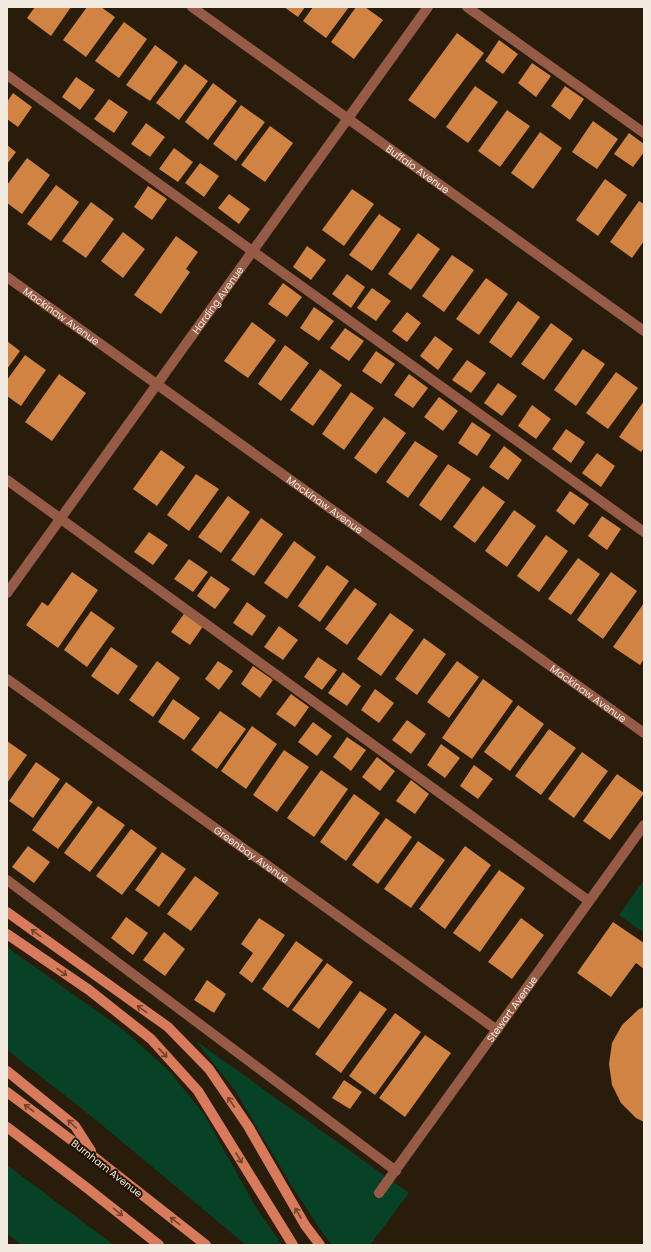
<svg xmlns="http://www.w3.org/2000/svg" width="651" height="1252" font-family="Poppins,sans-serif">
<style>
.green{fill:#074126}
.building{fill:#d08343}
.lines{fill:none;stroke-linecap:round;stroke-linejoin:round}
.service{stroke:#955b47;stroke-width:10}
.minor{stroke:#955b47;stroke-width:10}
.secondary{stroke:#d87b5c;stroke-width:10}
.oneway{stroke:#72422c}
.labels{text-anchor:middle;stroke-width:4;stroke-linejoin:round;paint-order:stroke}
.street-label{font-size:10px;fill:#f4ebe0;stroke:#1f1304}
</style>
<rect width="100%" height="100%" fill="#291c0b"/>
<path class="green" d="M 644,880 L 644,933 L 619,915 Z
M 7,947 L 126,1032 L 169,1071 L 204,1114 L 254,1204 L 282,1245 L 246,1245 L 91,1116 L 7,1050 Z
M 196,1041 L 409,1193 L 370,1245 L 332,1245 L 324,1235 L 291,1185 L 236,1092 Z
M 7,1165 L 114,1245 L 22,1245 L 7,1234 Z"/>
<path class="building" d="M 35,7 L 71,7 L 51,36 L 27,18 Z
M 87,7 L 101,7 L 115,17 L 86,57 L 63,40 Z
M 284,7 L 305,7 L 298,17 Z
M 313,7 L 349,7 L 326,38 L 303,21 Z
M 356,7 L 365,7 L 383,20 L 354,59 L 331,42 Z
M 124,22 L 147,39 L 119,78 L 95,61 Z
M 457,33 L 484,53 L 435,119 L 408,100 Z
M 499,40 L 518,54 L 503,74 L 485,61 Z
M 155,45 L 178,62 L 150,101 L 126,85 Z
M 532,63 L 551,76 L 536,97 L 518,83 Z
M 185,64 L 208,81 L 179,120 L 156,103 Z
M 76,77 L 95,90 L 80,110 L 62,97 Z
M 213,83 L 237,101 L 208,140 L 185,122 Z
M 475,86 L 498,102 L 468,143 L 446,127 Z
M 565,86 L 584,99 L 570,120 L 551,106 Z
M 13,93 L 32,107 L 18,127 L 7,119 L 7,102 Z
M 109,99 L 128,112 L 114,133 L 94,119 Z
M 241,105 L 265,122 L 236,161 L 213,144 Z
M 507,110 L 530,126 L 500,167 L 478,151 Z
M 593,121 L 618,139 L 597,169 L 572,152 Z
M 146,123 L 165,137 L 150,157 L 131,144 Z
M 270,126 L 293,143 L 265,182 L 241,165 Z
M 540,132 L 562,148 L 533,189 L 511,173 Z
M 629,133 L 644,144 L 644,152 L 633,167 L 614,154 Z
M 7,145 L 16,152 L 7,164 Z
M 174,148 L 193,162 L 178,182 L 159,169 Z
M 27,158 L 50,175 L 22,214 L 7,203 L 7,185 Z
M 200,163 L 219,176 L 204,197 L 185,183 Z
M 605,179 L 627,195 L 598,236 L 576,220 Z
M 56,185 L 79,202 L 51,241 L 27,224 Z
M 148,186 L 167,199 L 152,220 L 134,207 Z
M 352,189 L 374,204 L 344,246 L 322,230 Z
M 229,194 L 250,209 L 239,224 L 218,208 Z
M 639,201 L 644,204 L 644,241 L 632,258 L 610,242 Z
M 91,202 L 114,219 L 86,258 L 62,241 Z
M 379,214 L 401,229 L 372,271 L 349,255 Z
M 123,232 L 145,249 L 123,278 L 101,261 Z
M 418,233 L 440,249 L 411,290 L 388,274 Z
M 176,236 L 198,252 L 186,269 L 190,272 L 161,314 L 134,295 Z
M 307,246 L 326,260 L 311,280 L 293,267 Z
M 452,255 L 474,270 L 444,312 L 422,296 Z
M 347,274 L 365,287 L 351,308 L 332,294 Z
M 486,278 L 508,294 L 479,335 L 456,319 Z
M 283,283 L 302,297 L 287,317 L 268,304 Z
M 372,288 L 391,301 L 376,321 L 357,308 Z
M 518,301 L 540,317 L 511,358 L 489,342 Z
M 314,307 L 334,321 L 319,341 L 300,328 Z
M 407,312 L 421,323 L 407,342 L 392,331 Z
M 252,322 L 276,340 L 248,378 L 224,361 Z
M 551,323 L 573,339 L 544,380 L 521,364 Z
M 345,328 L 364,341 L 349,361 L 330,348 Z
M 435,336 L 453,349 L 438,370 L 420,356 Z
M 7,341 L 20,351 L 7,369 Z
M 285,345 L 309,363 L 281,401 L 258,384 Z
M 583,349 L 605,364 L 576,406 L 554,390 Z
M 376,351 L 395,364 L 381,384 L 362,371 Z
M 25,355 L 46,370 L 21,406 L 7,396 L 7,380 Z
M 467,360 L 486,373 L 471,393 L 452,380 Z
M 320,369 L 342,385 L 313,426 L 290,410 Z
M 616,372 L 638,388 L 608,429 L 586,413 Z
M 59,374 L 86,393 L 52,441 L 25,422 Z
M 409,374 L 428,388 L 413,408 L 394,395 Z
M 498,383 L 517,396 L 502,416 L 484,403 Z
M 351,392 L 374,408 L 344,450 L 322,434 Z
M 439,397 L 458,411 L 443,431 L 424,417 Z
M 644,401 L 644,448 L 641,452 L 619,437 Z
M 532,405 L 551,419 L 536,439 L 518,426 Z
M 384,417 L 406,433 L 376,474 L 354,458 Z
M 472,422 L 491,435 L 477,456 L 458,443 Z
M 566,429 L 585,442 L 571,463 L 552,449 Z
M 415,441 L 438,456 L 408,498 L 386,482 Z
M 504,446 L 522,460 L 508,480 L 489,467 Z
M 161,450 L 185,467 L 157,506 L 133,489 Z
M 597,453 L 615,466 L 601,487 L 582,473 Z
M 448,464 L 471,479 L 441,521 L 419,505 Z
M 196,474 L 219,489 L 189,531 L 167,515 Z
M 483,486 L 505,502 L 475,543 L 453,527 Z
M 570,491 L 589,504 L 574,525 L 556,511 Z
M 228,496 L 250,512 L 221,553 L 198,537 Z
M 514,510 L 536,526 L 507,567 L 485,551 Z
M 602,516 L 621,529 L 607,550 L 588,536 Z
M 261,518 L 283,534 L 254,576 L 231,560 Z
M 149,532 L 168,545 L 153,565 L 134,552 Z
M 546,535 L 568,551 L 539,592 L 517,576 Z
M 294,541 L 316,557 L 287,599 L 264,583 Z
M 578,558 L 600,574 L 571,615 L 548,599 Z
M 189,559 L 208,572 L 193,592 L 174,579 Z
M 327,565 L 349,581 L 320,622 L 298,606 Z
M 72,572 L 98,590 L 58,648 L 26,625 L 42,602 L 48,606 Z
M 611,572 L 637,591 L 603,639 L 577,620 Z
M 211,576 L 230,589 L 215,609 L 197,596 Z
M 355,588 L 377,604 L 347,645 L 325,629 Z
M 247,602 L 266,616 L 252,636 L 233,623 Z
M 644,603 L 644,659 L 640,665 L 613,647 Z
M 91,611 L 115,628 L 87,667 L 64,650 Z
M 186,611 L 204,625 L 190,645 L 171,632 Z
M 390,613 L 414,630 L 381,676 L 357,659 Z
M 279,626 L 298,640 L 283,660 L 264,647 Z
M 424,638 L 446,654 L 417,695 L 395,679 Z
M 111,647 L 138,666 L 118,695 L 91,676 Z
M 318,657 L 337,670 L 322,690 L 304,677 Z
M 157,661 L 180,678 L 153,717 L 129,700 Z
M 218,661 L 233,671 L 219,690 L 205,679 Z
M 457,661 L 479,677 L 449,718 L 427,702 Z
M 253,666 L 273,680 L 260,698 L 241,684 Z
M 343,672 L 361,686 L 347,706 L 328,693 Z
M 483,679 L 513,701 L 472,759 L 442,738 Z
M 375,689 L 394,703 L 379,723 L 361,710 Z
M 291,694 L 309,707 L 295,727 L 276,714 Z
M 173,699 L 200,718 L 184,740 L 158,722 Z
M 518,705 L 544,724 L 510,771 L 484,752 Z
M 220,711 L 246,729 L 217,769 L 191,750 Z
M 407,720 L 426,734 L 411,754 L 392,740 Z
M 313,722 L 332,736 L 317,756 L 298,742 Z
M 252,726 L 277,744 L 246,789 L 221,771 Z
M 549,729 L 576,748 L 541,795 L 515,776 Z
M 347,737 L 366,750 L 351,771 L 333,757 Z
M 7,741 L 27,755 L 7,783 Z
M 441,744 L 460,758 L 445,778 L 427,765 Z
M 284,750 L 309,767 L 277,812 L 253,795 Z
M 582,752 L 608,771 L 574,818 L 548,799 Z
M 377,757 L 395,771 L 380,791 L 362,777 Z
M 36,762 L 60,779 L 33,818 L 9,801 Z
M 474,765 L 493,779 L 478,799 L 460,786 Z
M 321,770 L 348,789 L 314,837 L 287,818 Z
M 617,774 L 644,793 L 610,840 L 583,821 Z
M 411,780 L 429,794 L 415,814 L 396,801 Z
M 66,782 L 93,802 L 58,849 L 32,830 Z
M 354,794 L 380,813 L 346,861 L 320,842 Z
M 98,806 L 125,825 L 90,872 L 64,853 Z
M 386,818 L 412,837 L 378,884 L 352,865 Z
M 131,829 L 157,848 L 122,895 L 96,876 Z
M 418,841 L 445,860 L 411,908 L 384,889 Z
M 28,846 L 50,862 L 34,883 L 12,867 Z
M 465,846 L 491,865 L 445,929 L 419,909 Z
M 162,852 L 186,869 L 159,907 L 135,890 Z
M 499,870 L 525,888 L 480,952 L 453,933 Z
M 195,876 L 219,893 L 191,931 L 167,914 Z
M 126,917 L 148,933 L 133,955 L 111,938 Z
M 259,918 L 285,935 L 252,983 L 239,973 L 253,953 L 241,944 Z
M 521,918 L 544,935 L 512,979 L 488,962 Z
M 613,922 L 644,943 L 644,969 L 636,963 L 611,997 L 577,973 Z
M 164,932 L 185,949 L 165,976 L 143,960 Z
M 296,941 L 323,960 L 288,1008 L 262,989 Z
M 327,963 L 353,982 L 319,1029 L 292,1010 Z
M 207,980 L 226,994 L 214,1013 L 194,1000 Z
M 360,991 L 387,1009 L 341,1073 L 315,1054 Z
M 644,1007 L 644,1122 L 636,1118 L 621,1103 L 612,1085 L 609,1064 L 612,1043 L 622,1025 L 639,1009 Z
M 395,1013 L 421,1032 L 375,1095 L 349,1076 Z
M 425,1035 L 451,1053 L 405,1117 L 379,1098 Z
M 344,1080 L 362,1092 L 350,1109 L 332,1098 Z"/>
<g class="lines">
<path class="service" d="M 467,7 L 644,133
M 7,75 L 644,532
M 7,480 L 589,901
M 7,880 L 396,1171"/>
<g class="minor">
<path id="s1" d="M 192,7 L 644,331"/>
<path id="s2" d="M 7,277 L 644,733"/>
<path id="s3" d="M 7,593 L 428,7"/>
<path id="s4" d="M 7,679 L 497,1030"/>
<path id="s5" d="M 379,1193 L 644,825"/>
</g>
<path class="secondary" d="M 7,912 L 168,1027 L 209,1069 L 248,1126 L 305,1225 L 320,1245
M 7,934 L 89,990 L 151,1039 L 198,1091 L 293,1245
M 7,1071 L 75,1126 L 91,1151
M 7,1092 L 94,1157 L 206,1245
M 7,1127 L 87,1188 L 159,1245"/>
</g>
<defs><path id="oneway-shaft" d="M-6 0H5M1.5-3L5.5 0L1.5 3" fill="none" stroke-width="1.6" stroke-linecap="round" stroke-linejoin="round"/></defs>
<g class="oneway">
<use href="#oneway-shaft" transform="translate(36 933) rotate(-144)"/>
<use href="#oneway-shaft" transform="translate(62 972) rotate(35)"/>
<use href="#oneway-shaft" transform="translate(142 1009) rotate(-144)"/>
<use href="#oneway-shaft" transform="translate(163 1053) rotate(47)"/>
<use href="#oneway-shaft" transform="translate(231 1102) rotate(-124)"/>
<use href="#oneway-shaft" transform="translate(29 1108) rotate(-143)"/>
<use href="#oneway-shaft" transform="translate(72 1124) rotate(-136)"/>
<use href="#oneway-shaft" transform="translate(239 1158) rotate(59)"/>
<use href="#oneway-shaft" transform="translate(118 1212) rotate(39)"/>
<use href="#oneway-shaft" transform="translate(298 1213) rotate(-120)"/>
<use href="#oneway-shaft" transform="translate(175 1221) rotate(-142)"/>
</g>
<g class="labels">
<g class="street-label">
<text dy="4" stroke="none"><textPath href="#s1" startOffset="278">Buffalo Avenue</textPath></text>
<text dy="4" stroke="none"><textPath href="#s3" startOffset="361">Harding Avenue</textPath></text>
<text dy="4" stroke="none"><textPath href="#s2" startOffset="67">Mackinaw Avenue</textPath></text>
<text dy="4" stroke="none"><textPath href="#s2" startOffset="391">Mackinaw Avenue</textPath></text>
<text dy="4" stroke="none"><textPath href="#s2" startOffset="715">Mackinaw Avenue</textPath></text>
<text dy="4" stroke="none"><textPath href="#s4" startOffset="301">Greenbay Avenue</textPath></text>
<text dy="4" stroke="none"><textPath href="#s5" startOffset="227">Stewart Avenue</textPath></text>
<text transform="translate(107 1168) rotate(38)" y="4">Burnham Avenue</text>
</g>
</g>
<rect width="651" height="1252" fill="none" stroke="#f4ebe0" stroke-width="16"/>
</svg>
